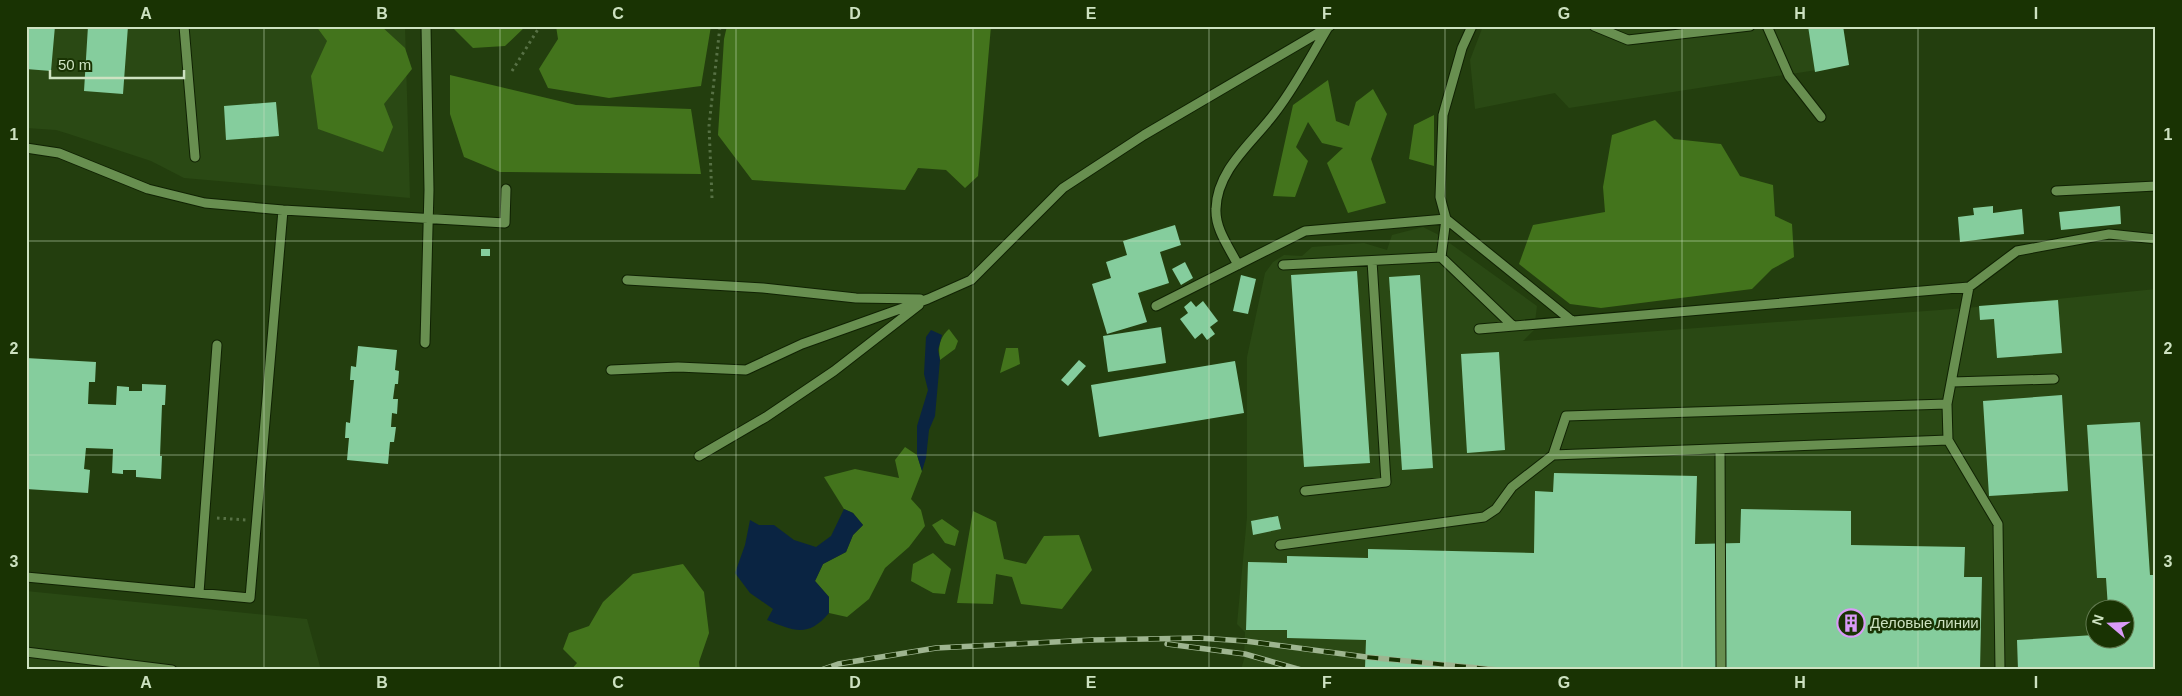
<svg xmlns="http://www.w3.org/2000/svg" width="2182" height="696" font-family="Arial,sans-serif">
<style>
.built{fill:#2a4914;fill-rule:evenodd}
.forest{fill:#43741c}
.water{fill:#0a2442}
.building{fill:#85cd9d}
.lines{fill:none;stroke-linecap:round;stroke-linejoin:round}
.service-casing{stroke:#102203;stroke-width:11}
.path{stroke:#577145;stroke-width:3;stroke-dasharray:2.5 4;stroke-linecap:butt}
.service{stroke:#688f50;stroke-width:9}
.rail-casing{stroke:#9eb590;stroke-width:5.5}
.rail{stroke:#193303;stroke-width:4;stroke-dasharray:11;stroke-linecap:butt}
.grid{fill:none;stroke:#cde2c1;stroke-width:1;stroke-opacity:0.55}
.labels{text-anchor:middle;stroke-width:5;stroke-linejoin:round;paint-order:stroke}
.poi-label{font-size:15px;fill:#cde2c1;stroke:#193303;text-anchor:start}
.neatline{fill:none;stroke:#cde2c1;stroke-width:2}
.grid-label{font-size:16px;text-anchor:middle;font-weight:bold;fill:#cde2c1}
</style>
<rect width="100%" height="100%" fill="#233e0e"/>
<path class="built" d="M 26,26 L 405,26 L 410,198 L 184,178 L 151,161 L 69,134 L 56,130 L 26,128 Z
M 1483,26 L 1843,26 L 1849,65 L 1569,108 L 1555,93 L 1475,109 L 1470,60 Z
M 1423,227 L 1437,234 L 1537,306 L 1534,330 L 1523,341 L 1966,308 L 2156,289 L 2156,670 L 1241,670 L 1244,659 L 1245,632 L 1237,624 L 1247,517 L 1247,357 L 1265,273 L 1273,262 L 1284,255 L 1302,256 L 1312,247 L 1364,243 L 1387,250 L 1392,235 ZM 2094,608 L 2124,608 L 2124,638 L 2094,638 Z
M 26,591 L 307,619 L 321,670 L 26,670 Z"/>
<path class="forest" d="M 316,26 L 381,26 L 405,48 L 412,69 L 384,104 L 393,127 L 383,152 L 318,129 L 311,76 L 327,41 Z
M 454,26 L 526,26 L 505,46 L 473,48 L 454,29 Z
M 556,26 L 711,26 L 701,86 L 609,98 L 548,88 L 539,69 L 558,39 Z
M 727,26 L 991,26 L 978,176 L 965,188 L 946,170 L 918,168 L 905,190 L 752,180 L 718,135 L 724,39 Z
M 450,75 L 576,105 L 691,109 L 701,174 L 500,172 L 464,157 L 450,114 Z
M 1328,80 L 1336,121 L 1349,126 L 1356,102 L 1373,89 L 1387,114 L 1371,159 L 1386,203 L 1348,213 L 1327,163 L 1343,148 L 1322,143 L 1308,122 L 1296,147 L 1308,161 L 1295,197 L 1273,196 L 1293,105 Z
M 1434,115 L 1434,166 L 1409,159 L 1414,125 Z
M 1655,120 L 1674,139 L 1721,144 L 1740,176 L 1773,185 L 1775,216 L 1792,224 L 1794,257 L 1772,269 L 1752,289 L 1601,308 L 1570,304 L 1519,264 L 1533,225 L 1605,212 L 1603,187 L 1612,135 Z
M 949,329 L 958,341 L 955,349 L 940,360 C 938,348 939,338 949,329 Z
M 1006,348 L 1018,348 L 1020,364 L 1000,373 Z
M 905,447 L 917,455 L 922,471 L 911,499 L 921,510 L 925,526 L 909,547 L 885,568 L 869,599 L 847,617 L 829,613 L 829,597 L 815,581 L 823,564 L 846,552 L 853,535 L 863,525 L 853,513 L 844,509 L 824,477 L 855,469 L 899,478 L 895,460 Z
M 973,511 L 996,522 L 1004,559 L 1026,564 L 1044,536 L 1079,535 L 1092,570 L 1062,609 L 1021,604 L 1012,577 L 996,574 L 993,604 L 957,603 Z
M 942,519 L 959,531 L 955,546 L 945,543 L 932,525 Z
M 933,553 L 951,569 L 945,594 L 933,593 L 911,581 L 913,564 Z
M 683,564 L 704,592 L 709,633 L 699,662 L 700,670 L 571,670 L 577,663 L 563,649 L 569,633 L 589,626 L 603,602 L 633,574 Z"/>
<path class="water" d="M 931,330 L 942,335 L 938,350 L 940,360 L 935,416 L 929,430 L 926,458 L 922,471 L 917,455 L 917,426 L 928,390 L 924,374 L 926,337 Z
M 844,509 L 853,513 L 863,525 L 853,535 L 846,552 L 823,564 L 815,581 L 829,597 L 829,613 C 808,638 794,631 767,620 L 773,609 L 750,593 L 735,573 L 745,545 L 750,520 L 759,525 L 774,525 L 794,540 L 816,547 L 831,536 Z"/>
<path class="building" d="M 26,26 L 55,26 L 51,71 L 26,69 Z
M 88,26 L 128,26 L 123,94 L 84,91 Z
M 1808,26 L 1843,26 L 1849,65 L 1815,72 Z
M 276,102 L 279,136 L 226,140 L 224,106 Z
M 1993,206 L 1993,213 L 2022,209 L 2024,234 L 1960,242 L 1958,217 L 1974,215 L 1973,208 Z
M 2120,206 L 2121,224 L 2061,230 L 2059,212 Z
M 1175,225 L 1181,245 L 1160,252 L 1169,283 L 1138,293 L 1147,322 L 1107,334 L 1092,284 L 1111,278 L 1106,262 L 1127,255 L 1123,241 Z
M 481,249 L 490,249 L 490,256 L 481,256 Z
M 1185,262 L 1193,278 L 1181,285 L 1172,269 Z
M 1357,271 L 1370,463 L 1304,467 L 1291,275 Z
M 1241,275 L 1256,279 L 1248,314 L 1233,311 Z
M 1420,275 L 1433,468 L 1402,470 L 1389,277 Z
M 2058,300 L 2062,353 L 1997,358 L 1994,319 L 1980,320 L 1979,306 Z
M 1191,301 L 1196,307 L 1203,301 L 1218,321 L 1210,327 L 1215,334 L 1207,340 L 1202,333 L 1195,339 L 1180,319 L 1188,313 L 1184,307 Z
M 1161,327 L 1166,363 L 1108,372 L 1103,336 Z
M 358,346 L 397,350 L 395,370 L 399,371 L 398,384 L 395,384 L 393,399 L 398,399 L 397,414 L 392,413 L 391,427 L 396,427 L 394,442 L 390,442 L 388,464 L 347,460 L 349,438 L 345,438 L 346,422 L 350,423 L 354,380 L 350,380 L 351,366 L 356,367 Z
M 1499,352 L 1505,450 L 1467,453 L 1461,354 Z
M 26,358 L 96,362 L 95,382 L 89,382 L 88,404 L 116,405 L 117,386 L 129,387 L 129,391 L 142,391 L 142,384 L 166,385 L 165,405 L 162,405 L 160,456 L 162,456 L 161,479 L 136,477 L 136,470 L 123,470 L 123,474 L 112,473 L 113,449 L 86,448 L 84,469 L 90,470 L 88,493 L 26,489 Z
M 1079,360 L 1086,366 L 1068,386 L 1061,380 Z
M 1235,361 L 1244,413 L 1099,437 L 1091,385 Z
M 2062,395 L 2068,491 L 1989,496 L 1983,401 Z
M 2140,422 L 2150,575 L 2156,575 L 2156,670 L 2018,670 L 2017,640 L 2094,635 L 2094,638 L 2124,638 L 2124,608 L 2108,608 L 2106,578 L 2097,578 L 2087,425 Z
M 1554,473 L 1697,476 L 1695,544 L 1740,543 L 1741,509 L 1851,511 L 1851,545 L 1965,547 L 1964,577 L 1982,577 L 1980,670 L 1379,670 L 1365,668 L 1366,640 L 1287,638 L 1287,630 L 1246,630 L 1248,562 L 1287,563 L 1287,556 L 1368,558 L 1368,549 L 1534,553 L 1535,491 L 1553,492 Z
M 1278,516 L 1281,529 L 1253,535 L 1251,521 Z"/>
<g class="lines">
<g class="service-casing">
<path id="service" d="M 184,26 L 195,157
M 1472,26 L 1462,48 L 1443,115 L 1440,197 L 1446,219 L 1572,321
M 1594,26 L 1628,40 L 1750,26
M 1767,26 L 1789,76 L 1821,117
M 26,148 L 59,153 L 148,189 L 205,203 L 283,210 L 505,223 L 506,189
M 2056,191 L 2156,186
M 1238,265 C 1229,247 1215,229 1216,209 C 1217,168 1255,141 1277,110 C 1296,85 1311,56 1327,29
M 1283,265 L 1441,257 L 1513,326
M 627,280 L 763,288 L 856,298 L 920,299
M 1969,287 L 1947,404 L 1948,440 L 1998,524 L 2000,670
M 1156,306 L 1305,231 L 1446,219 L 1441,257
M 1479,329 L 1969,287 L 2017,251 L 2109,234 L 2156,239
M 425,343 L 429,190 L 426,26
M 611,370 L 678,367 L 746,370 L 802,344 L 928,299 L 971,280 L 1063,188 L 1144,135 L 1330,26
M 1952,382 L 2054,379
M 1720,449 L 1721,670
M 1553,455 L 1566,416 L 1947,404
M 699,456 L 766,417 L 834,371 L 919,305
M 1305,491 L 1386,482 L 1372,261
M 1280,545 L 1484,517 L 1496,509 L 1512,487 L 1553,455 L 1948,440
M 26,577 L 250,598 L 283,210
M 199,593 L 217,345
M 26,652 L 172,670"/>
</g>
<path class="path" d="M 512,71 L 540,26
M 712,198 L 709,126 L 720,26
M 217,518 L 246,520"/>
<use href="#service" class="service"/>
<g class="rail-casing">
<path id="rail" d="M 1167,644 L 1245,654 L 1301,670
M 821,670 L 838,664 L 936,648 L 1092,640 L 1199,638 L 1245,641 L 1366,657 L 1499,670"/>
</g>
<use href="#rail" class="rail"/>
</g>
<path class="grid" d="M 264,26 L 264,670M 500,26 L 500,670M 736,26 L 736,670M 973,26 L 973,670M 1209,26 L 1209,670M 1445,26 L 1445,670M 1682,26 L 1682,670M 1918,26 L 1918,670M 26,241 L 2156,241M 26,455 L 2156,455"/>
<defs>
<g id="building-ring" transform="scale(1.4375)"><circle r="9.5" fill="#193303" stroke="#d99af7" stroke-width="1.5"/><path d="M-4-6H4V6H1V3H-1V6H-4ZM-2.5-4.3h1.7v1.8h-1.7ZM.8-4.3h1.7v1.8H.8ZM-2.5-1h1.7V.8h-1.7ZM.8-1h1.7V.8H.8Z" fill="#d99af7"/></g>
</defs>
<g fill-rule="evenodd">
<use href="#building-ring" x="1851" y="623"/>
</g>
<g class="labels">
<g class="poi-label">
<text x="1870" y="628">Деловые линии</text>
</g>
</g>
<rect width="2182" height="696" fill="none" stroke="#193303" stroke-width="55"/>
<g transform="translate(2110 624) rotate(289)"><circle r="24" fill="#193303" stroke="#61794f"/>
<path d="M0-4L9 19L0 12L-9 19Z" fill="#d99af7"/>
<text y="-8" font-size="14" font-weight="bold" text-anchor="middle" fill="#cde2c1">N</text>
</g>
<path d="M50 70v8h134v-8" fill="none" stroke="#cde2c1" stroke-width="2.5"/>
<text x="58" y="70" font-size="15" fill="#cde2c1" stroke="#193303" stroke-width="4" paint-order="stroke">50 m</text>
<rect x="28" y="28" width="2126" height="640" class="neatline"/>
<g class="grid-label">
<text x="146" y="19">A</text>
<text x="382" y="19">B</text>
<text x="618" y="19">C</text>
<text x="855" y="19">D</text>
<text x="1091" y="19">E</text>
<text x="1327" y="19">F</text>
<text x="1564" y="19">G</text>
<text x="1800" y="19">H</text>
<text x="2036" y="19">I</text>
<text x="14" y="140">1</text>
<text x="2168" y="140">1</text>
<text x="14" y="354">2</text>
<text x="2168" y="354">2</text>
<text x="14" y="567">3</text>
<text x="2168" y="567">3</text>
<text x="146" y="688">A</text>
<text x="382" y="688">B</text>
<text x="618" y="688">C</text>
<text x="855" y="688">D</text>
<text x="1091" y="688">E</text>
<text x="1327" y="688">F</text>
<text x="1564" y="688">G</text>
<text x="1800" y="688">H</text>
<text x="2036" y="688">I</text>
</g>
</svg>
